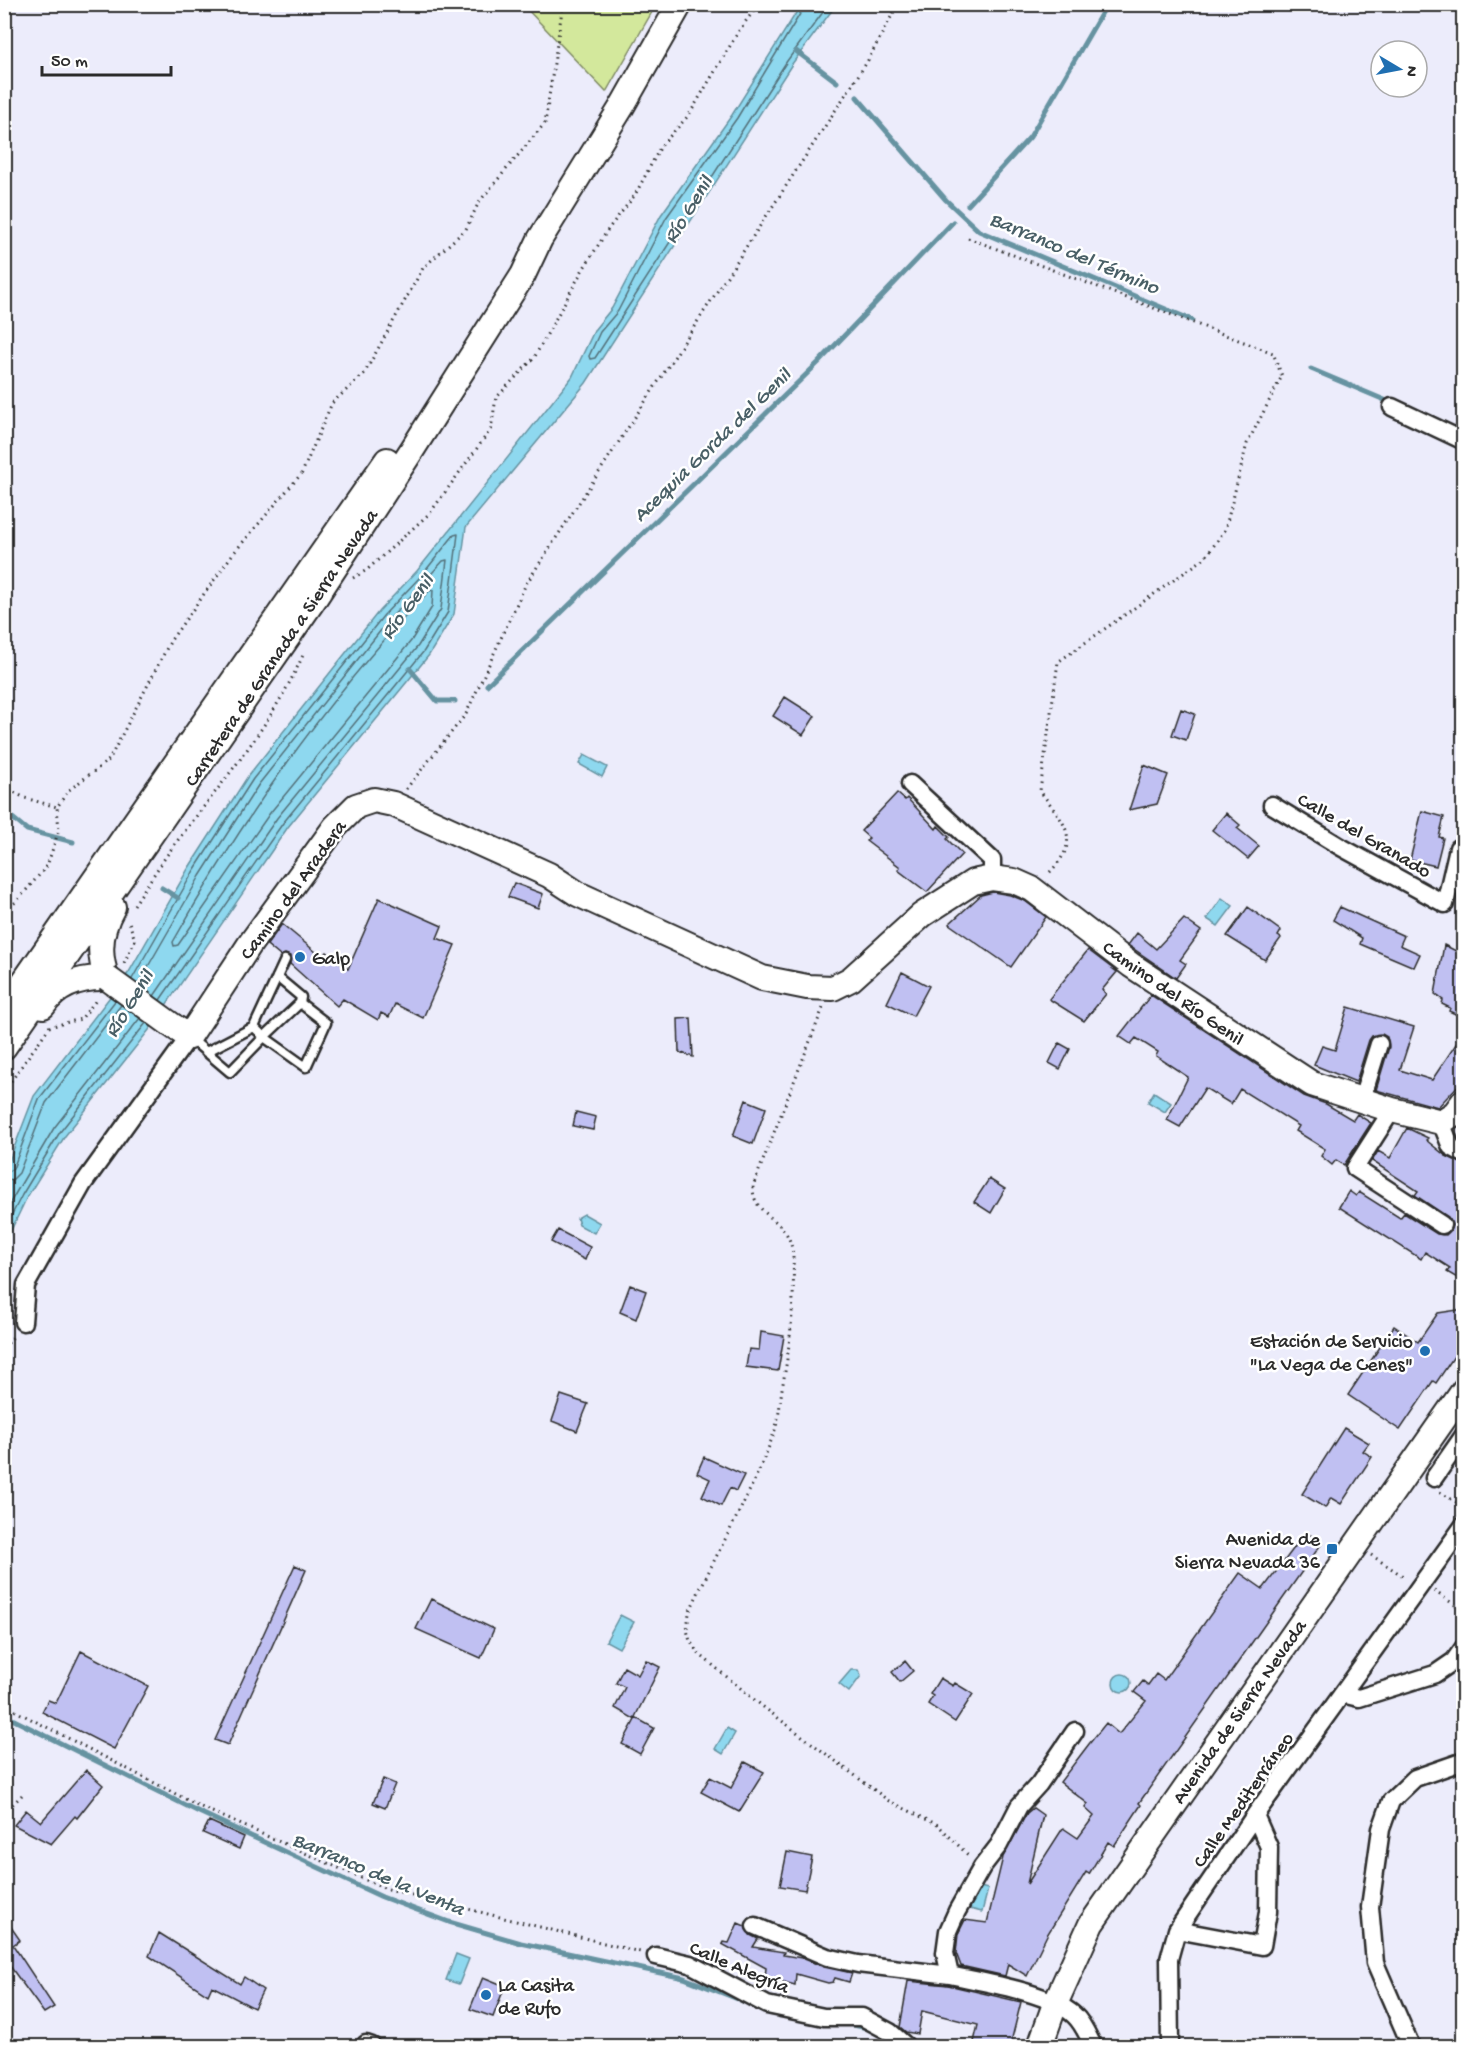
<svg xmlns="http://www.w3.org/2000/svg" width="1468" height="2051" font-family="'Gochi Hand',sans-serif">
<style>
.green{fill:#d3e89c;stroke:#7f8a64;stroke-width:1.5}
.water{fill:#8ed8ef;stroke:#6693a1;stroke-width:1.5}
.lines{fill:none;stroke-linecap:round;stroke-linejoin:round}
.shore{stroke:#537079;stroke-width:1.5}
.stream{stroke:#6693a1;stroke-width:5}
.building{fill:#c0c0f2;stroke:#2b2b2b;stroke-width:1.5}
.lane-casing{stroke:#2b2b2b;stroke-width:13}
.street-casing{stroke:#2b2b2b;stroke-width:21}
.secondary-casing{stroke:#2b2b2b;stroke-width:28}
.path{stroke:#2b2b2b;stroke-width:3;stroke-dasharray:1.5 4.5;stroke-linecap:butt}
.lane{stroke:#fff;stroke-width:8}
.street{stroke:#fff;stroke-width:16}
.secondary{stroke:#fff;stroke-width:24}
.secondary-bridge-casing{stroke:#2b2b2b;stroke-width:28;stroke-linecap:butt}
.secondary-bridge{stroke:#fff;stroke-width:24}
.poi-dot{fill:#1f6fb2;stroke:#fff;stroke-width:2}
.labels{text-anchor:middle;stroke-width:5;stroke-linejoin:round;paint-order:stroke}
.street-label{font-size:20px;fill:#2b2b2b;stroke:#fff}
.poi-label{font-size:20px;fill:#2b2b2b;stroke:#fff;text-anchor:start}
.water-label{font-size:21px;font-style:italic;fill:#495f66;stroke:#fff}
</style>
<rect width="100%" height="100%" fill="#ececfb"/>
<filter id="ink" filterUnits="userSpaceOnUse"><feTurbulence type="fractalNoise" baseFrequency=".0167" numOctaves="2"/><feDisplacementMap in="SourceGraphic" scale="12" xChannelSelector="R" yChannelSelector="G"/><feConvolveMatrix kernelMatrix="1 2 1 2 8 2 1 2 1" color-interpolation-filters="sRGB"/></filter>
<g filter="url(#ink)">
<path class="green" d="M 523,5 L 656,5 L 606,92 Z"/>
<path class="water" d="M 801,5 L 836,5 L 792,64 L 586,383 L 466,527 L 454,614 L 429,655 L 288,827 L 149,1030 L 65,1136 L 27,1197 L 5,1243 L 4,1174 L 34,1096 L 129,972 L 188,869 L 248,776 L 379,611 L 417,571 L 572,377 L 595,329 L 612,308 L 661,215 L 732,115 Z
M 584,755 L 607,767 L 602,777 L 579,764 Z
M 1222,898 L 1233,906 L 1218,926 L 1207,919 Z
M 1154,1092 L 1171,1103 L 1165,1112 L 1148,1102 Z
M 584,1214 L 600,1223 L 594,1233 L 579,1225 L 577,1218 Z
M 620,1615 L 634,1622 L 619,1648 L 606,1641 Z
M 851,1670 L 858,1670 L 861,1676 L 849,1692 L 839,1684 Z
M1113 1683a9 9 0 1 1 18 0a9 9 0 1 1-18 0Z
M 727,1728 L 735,1733 L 723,1754 L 715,1749 Z
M 980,1887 L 988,1889 L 982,1912 L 966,1908 Z
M 456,1954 L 469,1959 L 459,1984 L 446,1980 Z"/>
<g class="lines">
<path class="shore" d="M 806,4 L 737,118 L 666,218 L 618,311 L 600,332 L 589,356 L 590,359 L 595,358 L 787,61 L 829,4
M 433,590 L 432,607 L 411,641 L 270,813 L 178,945 L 174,946 L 173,942 C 244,816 329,696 429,591 Z
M 132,979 L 193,872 L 253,779 L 384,615 L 422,575 L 454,535 L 458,534 L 448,612 L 424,651 L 283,823 L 160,1000
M 138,984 L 200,876 L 259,784 L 389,620 L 443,561 L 447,560 L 441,609 L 418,646 L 277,818 L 154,996
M 4,1173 L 13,1169 L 39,1099 L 115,1001
M 4,1181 L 13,1179 L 19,1173 L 46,1103 L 121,1005
M 4,1213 L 54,1128 L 140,1018
M 4,1230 L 22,1195 L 60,1132 L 146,1023"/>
<path class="stream" d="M 796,51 L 837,82
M 857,97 L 946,200 L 979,231 L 1192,320
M 968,205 L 1030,137 L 1107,4
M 1311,369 L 1394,404
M 410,669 L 437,701 L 455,701
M 487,685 L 818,363 L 953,222
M 4,811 L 27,830 L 73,842
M 162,888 L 178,898
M 4,1715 L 199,1812 L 382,1897 L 449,1922 L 521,1943 L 684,1978 L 743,2001
M 848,2024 L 868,2028"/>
</g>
<path class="building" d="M 785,697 L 815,716 L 803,735 L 773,716 Z
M 1181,709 L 1195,714 L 1186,740 L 1172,735 Z
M 1144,765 L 1168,775 L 1157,804 L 1129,810 Z
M 897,793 L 905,800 L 907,798 L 936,829 L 938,826 L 949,837 L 947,839 L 962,854 L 927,892 L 898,870 L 900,867 L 866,841 L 869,838 L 861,831 Z
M 1422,811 L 1444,817 L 1439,837 L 1443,838 L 1436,866 L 1410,860 Z
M 1226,813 L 1240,825 L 1237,828 L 1259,846 L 1248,859 L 1212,830 Z
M 514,883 L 543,894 L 538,908 L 508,897 Z
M 993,892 L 1010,895 L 1025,901 L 1046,917 L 1011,967 L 949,924 L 981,895 Z
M 379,898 L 442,926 L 437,938 L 455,945 L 423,1018 L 395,1004 L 389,1017 L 381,1013 L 378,1020 L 343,999 L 337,1006 L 290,964 L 290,956 L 285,954 L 280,956 L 267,945 L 282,924 L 322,957 L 327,952 L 348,969 Z
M 1248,907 L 1281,931 L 1278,936 L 1281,938 L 1265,960 L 1227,936 Z
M 1340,907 L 1404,936 L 1400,945 L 1420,954 L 1414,967 L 1360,944 L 1362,938 L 1333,920 Z
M 1184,919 L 1201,931 L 1180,960 L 1186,964 L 1176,978 L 1128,945 L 1137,933 L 1156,949 Z
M 1444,945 L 1464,955 L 1464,1018 L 1449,1011 L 1450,1008 L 1442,1004 L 1443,1000 L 1435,994 Z
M 1088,950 L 1117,972 L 1102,990 L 1106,994 L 1084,1021 L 1049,999 Z
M 902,972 L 929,986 L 913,1016 L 887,1003 Z
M 1151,995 L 1304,1096 L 1326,1104 L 1353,1120 L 1357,1114 L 1371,1123 L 1344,1165 L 1336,1160 L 1332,1165 L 1321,1156 L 1325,1149 L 1296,1131 L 1299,1126 L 1240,1089 L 1231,1104 L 1205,1088 L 1180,1127 L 1167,1120 L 1188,1077 L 1156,1056 L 1158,1052 L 1136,1038 L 1131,1044 L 1119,1036 Z
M 1348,1007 L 1414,1027 L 1400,1070 L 1432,1080 L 1464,1032 L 1464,1079 L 1438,1107 L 1376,1090 L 1389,1047 L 1387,1037 L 1382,1034 L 1372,1036 L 1369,1040 L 1356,1082 L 1314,1065 L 1322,1046 L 1335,1050 Z
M 691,1018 L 693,1057 L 679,1052 L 678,1019 Z
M 1059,1043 L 1070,1049 L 1060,1069 L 1049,1063 Z
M 746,1100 L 766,1108 L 753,1144 L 733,1136 Z
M 576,1112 L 596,1117 L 593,1130 L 573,1126 Z
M 1407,1128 L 1428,1138 L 1426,1140 L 1446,1156 L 1464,1164 L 1464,1282 L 1447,1272 L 1450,1268 L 1425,1252 L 1421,1259 L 1339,1207 L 1349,1191 L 1356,1196 L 1359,1192 L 1400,1218 L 1404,1213 L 1437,1234 L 1446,1235 L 1450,1231 L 1452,1225 L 1448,1217 L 1415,1195 L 1418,1191 L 1372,1161 L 1378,1151 L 1390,1158 Z
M 989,1179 L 1005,1189 L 991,1213 L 974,1202 Z
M 558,1230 L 590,1247 L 585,1260 L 551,1242 Z
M 630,1285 L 646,1291 L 636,1319 L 620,1312 Z
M 1464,1309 L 1464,1338 L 1455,1351 L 1457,1352 L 1436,1383 L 1433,1381 L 1400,1430 L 1348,1395 L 1394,1326 L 1418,1342 L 1438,1313 Z
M 761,1332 L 784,1336 L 778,1371 L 746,1367 L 749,1349 L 759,1350 Z
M 561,1395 L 588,1404 L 577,1431 L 552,1421 Z
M 1344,1428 L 1369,1443 L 1363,1451 L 1372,1457 L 1341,1504 L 1331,1498 L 1325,1508 L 1302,1494 Z
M 704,1457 L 744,1475 L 736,1491 L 730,1488 L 721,1506 L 702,1496 L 710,1479 L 697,1473 Z
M 1306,1532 L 1322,1543 L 1139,1803 L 1141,1805 L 1114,1846 L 1108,1842 L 1089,1874 L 1086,1872 L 1047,1935 L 1027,1976 L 1008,1964 L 1005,1976 L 961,1966 L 956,1953 L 958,1934 L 965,1920 L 987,1923 L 1003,1857 L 1027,1813 L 1033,1808 L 1043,1815 L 1027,1884 L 1063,1828 L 1078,1838 L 1094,1816 L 1085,1808 L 1088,1804 L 1060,1782 L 1089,1744 L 1106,1723 L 1119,1734 L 1146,1701 L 1134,1692 L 1143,1681 L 1148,1685 L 1156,1674 L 1164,1680 L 1240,1573 L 1263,1589 Z
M 295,1565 L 306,1570 L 228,1745 L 215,1740 Z
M 431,1599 L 494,1629 L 481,1658 L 416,1629 Z
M 81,1651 L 148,1686 L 114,1749 L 42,1712 L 48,1700 L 56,1703 Z
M 646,1660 L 660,1667 L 634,1719 L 615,1708 L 625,1687 L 616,1683 L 624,1667 L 638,1675 Z
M 905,1661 L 913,1671 L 900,1682 L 892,1672 Z
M 940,1678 L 953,1686 L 955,1683 L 973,1694 L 955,1722 L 928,1704 L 933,1696 L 930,1694 Z
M 636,1718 L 654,1728 L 640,1754 L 622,1744 Z
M 745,1762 L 764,1772 L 739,1812 L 701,1792 L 710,1777 L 731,1788 Z
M 86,1770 L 103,1785 L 77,1818 L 75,1816 L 51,1844 L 14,1825 L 26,1810 L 41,1822 Z
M 383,1779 L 395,1784 L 385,1808 L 373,1803 Z
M 209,1821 L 244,1837 L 239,1849 L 203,1833 Z
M 787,1852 L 812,1857 L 805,1890 L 780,1886 Z
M 4,1917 L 20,1940 L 13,1945 L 54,2007 L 44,2013 L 4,1958 Z
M 738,1923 L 745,1926 L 750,1935 L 758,1939 L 753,1947 L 784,1952 L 783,1955 L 802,1958 L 824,1967 L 852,1973 L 849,1982 L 835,1978 L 833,1982 L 828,1983 L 796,1974 L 795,1985 L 765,1977 L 766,1968 L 722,1944 L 723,1942 L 729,1943 Z
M 159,1933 L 240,1984 L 244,1977 L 263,1990 L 254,2008 L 212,1986 L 208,1995 L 149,1956 Z
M 483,1977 L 505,1986 L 493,2017 L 470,2009 Z
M 908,1981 L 948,1985 L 1021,2002 L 1010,2046 L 973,2046 L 978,2025 L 922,2011 L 918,2034 L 906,2032 L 900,2027 Z"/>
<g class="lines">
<g class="lane-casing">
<path id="lane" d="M 277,977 L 301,997 L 300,1003
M 300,1003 L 326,1023 L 306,1067 L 264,1037 Z
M 254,1027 L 285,960
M 190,1038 L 230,1072 L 264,1037 L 254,1027 L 206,1052"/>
</g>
<g class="street-casing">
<path id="street" d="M 1392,407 L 1464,441
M 910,784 L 992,860 L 992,878
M 1272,805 L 1341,847 L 1445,904 L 1458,848 L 1464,846
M 1362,1099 L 1379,1044
M 1392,1110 L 1355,1168 L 1442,1225
M 1441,1122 L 1451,1147 L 1464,1154
M 23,1322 L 26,1285 L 83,1184 L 189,1037
M 1434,1478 L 1464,1435
M 1342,1694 L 1359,1698 L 1435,1674 L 1454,1661 L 1464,1647
M 1075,1731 L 1039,1784 L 1019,1806 L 999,1845 L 982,1867 L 957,1911 L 948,1931 L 945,1953 L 950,1975 C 982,1982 1049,1992 1074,2015 C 1083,2023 1088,2036 1093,2046
M 755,1926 L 827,1957 L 858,1964 L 950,1975
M 1177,1930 L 1262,1946 L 1268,1912 L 1269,1847 L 1255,1815
M 656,1956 L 690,1964 L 767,2005 L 824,2017 L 862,2017 L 890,2032 L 906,2046
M 366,2044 L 372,2046
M 1170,2046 L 1169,1959 L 1177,1930 L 1255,1815 L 1464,1525
M 1411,2046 L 1375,1963 L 1370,1907 L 1381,1829 L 1391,1801 L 1415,1778 L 1464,1761"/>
</g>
<g class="secondary-casing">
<path id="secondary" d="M 43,1006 C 58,984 81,977 107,978 C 97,953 100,930 113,907
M 4,1010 L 387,460
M 173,1026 L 189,1037 L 250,944 L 335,827 L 356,806 L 374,800 L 393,804 L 549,875 L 578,894 L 762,978 L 807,987 L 833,988 L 851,979 L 922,915 L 973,882 L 992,878 L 1014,881 L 1032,889 L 1131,965 L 1312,1084 L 1392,1110 L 1441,1122 L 1455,1113 L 1464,1101
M 4,1047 L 315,598 L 412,450 L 523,275 L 540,239 L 621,108 L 680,4
M 1040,2046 L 1055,2004 L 1091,1924 L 1464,1390"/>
</g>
<path class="path" d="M 968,238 L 1273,353 L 1282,376 L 1247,444 L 1225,530 L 1205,558 L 1058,662 L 1040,791 C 1066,825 1083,840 1047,875
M 353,578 L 367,570 L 430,513 L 491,429 L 496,398 L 534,358 L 582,271 L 609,228 L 635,195 L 661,146 L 689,115 L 740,29 L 759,4
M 4,787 L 25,798 L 57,807
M 406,789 L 466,714 L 526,584 L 867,62 L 898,4
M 134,905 C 148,884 162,861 178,840 C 224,780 273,723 304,653
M 4,910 L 16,902 L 47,866 L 59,830 L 57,807 L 69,790 L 109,760 L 171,640 L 232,555 L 302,473 L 332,403 L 364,374 L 423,268 L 466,229 L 479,202 L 545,123 L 563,4
M 124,963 L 135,940 L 129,922
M 823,1008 L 753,1186 C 752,1220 791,1215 793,1257 C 795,1302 790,1346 782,1389 C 780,1403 779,1417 775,1430 C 753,1493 716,1552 689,1613 L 687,1630 L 690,1641 L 698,1653 L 762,1706 L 889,1801 L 938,1825 L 969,1856
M 49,1027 L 81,1019 L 97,999
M 4,1091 L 50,1026
M 4,1348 L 14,1335
M 1440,1492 L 1464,1507
M 1371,1555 L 1406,1578
M 1434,1591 L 1464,1611
M 4,1705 L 201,1807 L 384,1888 L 640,1952
M 4,1813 L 23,1794"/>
<use href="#lane" class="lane"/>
<use href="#street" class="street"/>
<use href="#secondary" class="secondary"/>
<g class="secondary-bridge-casing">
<path id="secondary-bridge" d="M 107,978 L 173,1026"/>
</g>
<use href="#secondary-bridge" class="secondary-bridge"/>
</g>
</g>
<g class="poi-dot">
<circle cx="300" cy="957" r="6"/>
<circle cx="1425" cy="1351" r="6"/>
<rect x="1326" y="1543" width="12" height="12" rx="3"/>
<circle cx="486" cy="1995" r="6"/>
</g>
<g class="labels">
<g class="street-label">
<text transform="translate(280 647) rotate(-56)" y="7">Carretera de Granada a Sierra Nevada</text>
<text transform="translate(1365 834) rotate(30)" y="7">Calle del Granado</text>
<text transform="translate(292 889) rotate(-54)" y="7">Camino del Aradera</text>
<text transform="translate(1174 992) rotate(35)" y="7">Camino del Río Genil</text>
<text transform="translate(1238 1711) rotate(-55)" y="7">Avenida de Sierra Nevada</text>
<text transform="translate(1242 1799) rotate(-55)" y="7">Calle Mediterráneo</text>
<text transform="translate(740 1966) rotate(23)" y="7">Calle Alegría</text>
</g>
<g class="poi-label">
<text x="312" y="964">Galp</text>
<text x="1413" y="1347" text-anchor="end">Estación de Servicio<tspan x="1413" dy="23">"La Vega de Cenes"</tspan></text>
<text x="1320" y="1545" text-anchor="end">Avenida de<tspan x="1320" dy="23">Sierra Nevada 36</tspan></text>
<text x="498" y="1991">La Casita<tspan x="498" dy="23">de Rufo</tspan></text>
</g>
<g class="water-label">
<text transform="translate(687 209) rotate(-58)" y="7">Río Genil</text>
<text transform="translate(1075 252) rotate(23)" y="7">Barranco del Término</text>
<text transform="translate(711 444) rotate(-44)" y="7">Acequia Gorda del Genil</text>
<text transform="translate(406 606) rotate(-53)" y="7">Río Genil</text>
<text transform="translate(128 1003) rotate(-58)" y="7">Río Genil</text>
<text transform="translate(379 1873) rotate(23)" y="7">Barranco de la Venta</text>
</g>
</g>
<rect width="1468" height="2051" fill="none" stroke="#fff" stroke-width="24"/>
<rect x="12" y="12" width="1444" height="2027" fill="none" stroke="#2b2b2b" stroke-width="2" filter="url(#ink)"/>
<g transform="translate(1399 69) rotate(100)"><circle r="28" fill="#ffffff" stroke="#aaaaaa" stroke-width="1.5"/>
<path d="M0-4.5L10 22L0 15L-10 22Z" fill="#1f6fb2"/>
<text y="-9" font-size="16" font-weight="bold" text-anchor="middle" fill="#2b2b2b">N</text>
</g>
<path d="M42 66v9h129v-9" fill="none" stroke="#2b2b2b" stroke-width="3"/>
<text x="51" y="66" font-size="18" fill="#2b2b2b" stroke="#ffffff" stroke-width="4.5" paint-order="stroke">50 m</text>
</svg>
